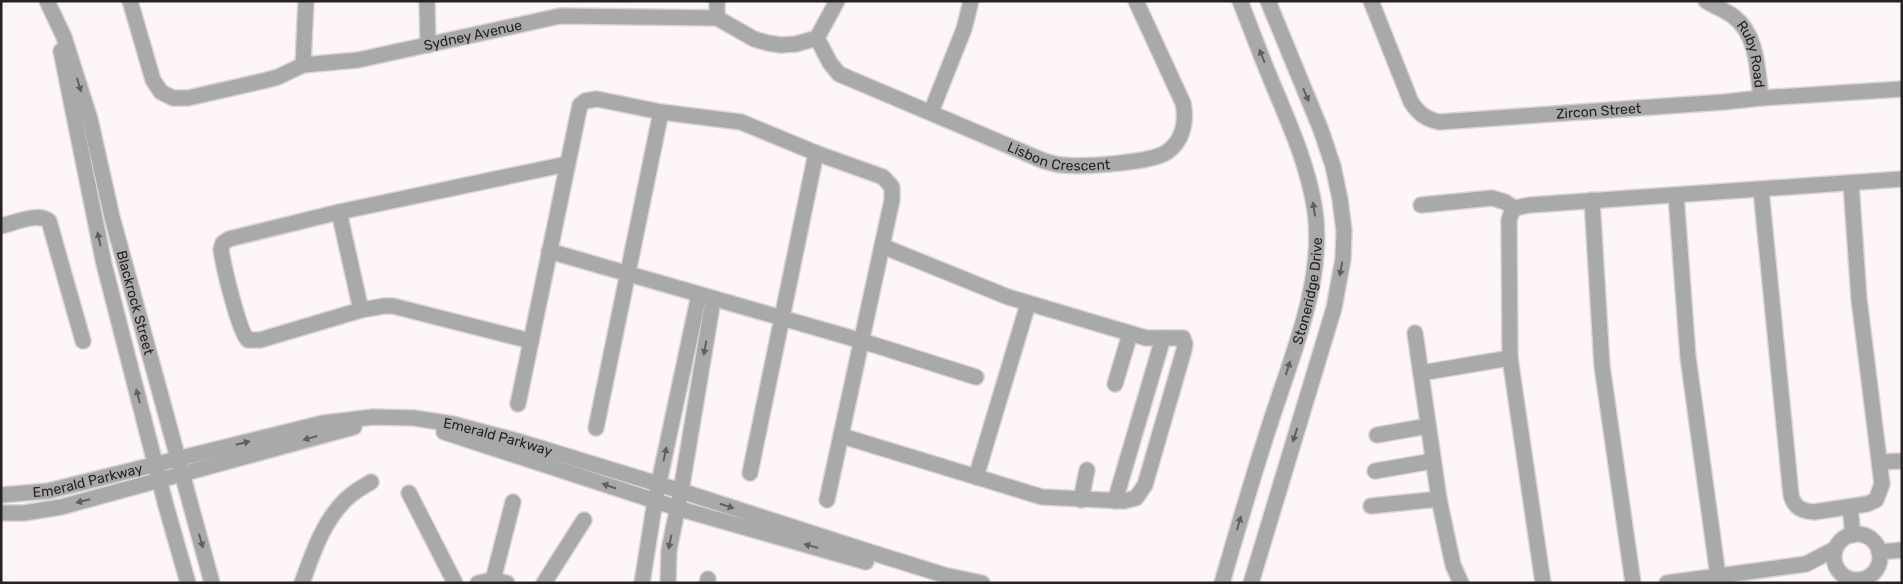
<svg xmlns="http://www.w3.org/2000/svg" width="1903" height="584" font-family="Rubik,sans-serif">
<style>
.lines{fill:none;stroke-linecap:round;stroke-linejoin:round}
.minor-casing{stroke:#dad3d7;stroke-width:18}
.minor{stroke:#a9aaa7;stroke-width:15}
.oneway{fill:#605f5e}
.labels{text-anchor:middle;stroke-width:5;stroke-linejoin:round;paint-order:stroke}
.street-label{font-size:14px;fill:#252223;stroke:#fff}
</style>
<rect width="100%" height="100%" fill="#fdf5f9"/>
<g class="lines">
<g class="minor-casing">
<g id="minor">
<path id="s1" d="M 47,1 L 64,37 L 90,119 L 112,217 L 212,583"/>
<path id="s2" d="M 130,1 L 153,80 L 161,92 L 173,98 L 188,98 L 263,81 L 278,77 L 303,65 L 358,60 L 560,16 L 717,18 L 754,39 L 768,43 L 781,45 L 796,44 L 817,38"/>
<path d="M 427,1 L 428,45"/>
<path id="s3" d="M 1371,1 L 1411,102 C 1419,114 1426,119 1439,122 L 1724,102 L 1761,98 L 1902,89"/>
<path id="s4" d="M 1706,1 C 1714,6 1725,10 1733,16 C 1758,35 1757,69 1761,98"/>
<path d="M 717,18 L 717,1"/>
<path id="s5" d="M 817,38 L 830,63 L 839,74 L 1044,161 C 1051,163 1057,165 1063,165 C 1084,167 1151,163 1167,152 C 1183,141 1187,121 1183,103 L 1136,1"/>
<path d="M 817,38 L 837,1"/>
<path d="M 61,51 L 104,264 L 166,506 L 188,583"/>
<path d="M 303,65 L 306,1"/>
<path d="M 931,112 L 964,29 L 971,1"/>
<path d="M 1761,190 L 1791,495 C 1794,507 1801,511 1814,512 L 1867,504 L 1876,500 L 1882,484 L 1859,299 L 1851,183"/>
<path d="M 1676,195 L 1688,357 L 1718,576"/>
<path d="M 1592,200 L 1602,366 L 1633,583"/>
<path d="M 1421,205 L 1492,198 L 1505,202 L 1514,208"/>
<path d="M 339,212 L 361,310"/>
<path d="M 1,226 C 15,223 37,212 49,221 L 83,341"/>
<path d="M 549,251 L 862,341 L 976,377"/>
<path d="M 1415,333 L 1439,499 L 1453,565 L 1461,583"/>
<path d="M 531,341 L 393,306 L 384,306 L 361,310 L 260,340 L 248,340 C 239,332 223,265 221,249 L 223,243 L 229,239 L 339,212 L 567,164"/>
<path d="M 1421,373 L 1510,358"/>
<path d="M 1115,384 L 1130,334"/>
<path d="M 518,404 L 580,105 L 585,101 L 597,99 L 661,112 L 741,122 L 816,153 L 883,177 L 892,187 L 892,200 L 882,246 L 827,500"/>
<path d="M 596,428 L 661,112"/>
<path d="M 444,432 L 677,508 L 866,562"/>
<path d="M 1377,435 L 1428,426"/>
<path d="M 842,436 L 1042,497 L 1124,501 L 1136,498 L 1145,485 L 1184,350 L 1185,344 L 1183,338 L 1146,338 L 1008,297 L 882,246"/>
<path d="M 1880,462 L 1902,461"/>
<path d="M 1375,471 L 1433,461"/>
<path d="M 750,473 L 816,153"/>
<path d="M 976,477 L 1028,304"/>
<path d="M 409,493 L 455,583"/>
<path id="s6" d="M 1,495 L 48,491 L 323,423 L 373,417 L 414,418 L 453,424 L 521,442 L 681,491 L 867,551 L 944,575 L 982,583"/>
<path d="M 1081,500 L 1087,470"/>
<path d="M 1115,501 L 1163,338"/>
<path d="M 1371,506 L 1439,499"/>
<path d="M 1850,507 L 1853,535"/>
<path d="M 1,513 L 24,513 L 61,507 L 354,427"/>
<circle cx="1857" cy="557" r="23"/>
<path d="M 1879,552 L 1902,550"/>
<path d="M 493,580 L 513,502"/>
<path d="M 302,583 C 313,552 325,516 351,495 C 357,490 364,486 371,482"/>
<path d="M 478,583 L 493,580 L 507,583"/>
<path d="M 544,583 L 584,520"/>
<path d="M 642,583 L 655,501 L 699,295"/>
<path d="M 668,583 L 669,550 L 681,491 L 713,300"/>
<path d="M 707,583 L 708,579"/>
<path id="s7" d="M 1222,583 C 1237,531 1252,479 1269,427 C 1290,360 1325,282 1315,211 C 1308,163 1287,119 1269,75 C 1259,51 1250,26 1240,1"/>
<path d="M 1251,583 L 1334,308 L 1343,259 L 1344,231 L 1340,199 L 1333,166 L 1321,130 L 1268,1"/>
<path d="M 1543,583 L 1510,358 L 1509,220 C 1512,207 1518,207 1530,205 L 1902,179"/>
<path d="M 1667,583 L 1806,564 L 1835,549"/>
</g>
</g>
<use href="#minor" class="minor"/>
</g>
<defs><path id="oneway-solid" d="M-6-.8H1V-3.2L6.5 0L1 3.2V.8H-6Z" transform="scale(1.25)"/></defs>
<g class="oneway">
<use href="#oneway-solid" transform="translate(1262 56) rotate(-112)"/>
<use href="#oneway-solid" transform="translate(79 85) rotate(73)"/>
<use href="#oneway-solid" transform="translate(1306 95) rotate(67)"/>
<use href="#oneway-solid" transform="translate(1314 209) rotate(-98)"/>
<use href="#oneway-solid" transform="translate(99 239) rotate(-102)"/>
<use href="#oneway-solid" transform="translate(1341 269) rotate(100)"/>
<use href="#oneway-solid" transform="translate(705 348) rotate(100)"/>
<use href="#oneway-solid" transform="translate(1288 368) rotate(-72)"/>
<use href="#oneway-solid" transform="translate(138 396) rotate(-105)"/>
<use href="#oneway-solid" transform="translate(1295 435) rotate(108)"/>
<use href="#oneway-solid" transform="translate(310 438) rotate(164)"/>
<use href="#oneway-solid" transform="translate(243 443) rotate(-14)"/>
<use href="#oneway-solid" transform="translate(665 454) rotate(-78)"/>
<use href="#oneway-solid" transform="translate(609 486) rotate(-161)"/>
<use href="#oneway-solid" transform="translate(83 501) rotate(166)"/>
<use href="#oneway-solid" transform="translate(727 506) rotate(18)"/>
<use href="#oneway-solid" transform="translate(1239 523) rotate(-74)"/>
<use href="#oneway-solid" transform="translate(201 541) rotate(74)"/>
<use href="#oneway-solid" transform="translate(670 542) rotate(101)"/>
<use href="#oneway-solid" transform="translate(811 546) rotate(-164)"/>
</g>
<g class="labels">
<g class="street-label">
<text dy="5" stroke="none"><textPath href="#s2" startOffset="418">Sydney Avenue</textPath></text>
<text dy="5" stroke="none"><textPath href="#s4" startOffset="75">Ruby Road</textPath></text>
<text dy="5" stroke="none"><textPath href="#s3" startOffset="304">Zircon Street</textPath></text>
<text dy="5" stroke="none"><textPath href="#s5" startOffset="279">Lisbon Crescent</textPath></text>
<text dy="5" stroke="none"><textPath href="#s7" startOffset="305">Stoneridge Drive</textPath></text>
<text dy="5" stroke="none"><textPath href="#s1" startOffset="315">Blackrock Street</textPath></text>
<text dy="5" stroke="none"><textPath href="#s6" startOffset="508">Emerald Parkway</textPath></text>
<text dy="5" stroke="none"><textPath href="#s6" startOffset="88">Emerald Parkway</textPath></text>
</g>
</g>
<rect width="1903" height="584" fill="none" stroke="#252223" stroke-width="5"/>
</svg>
